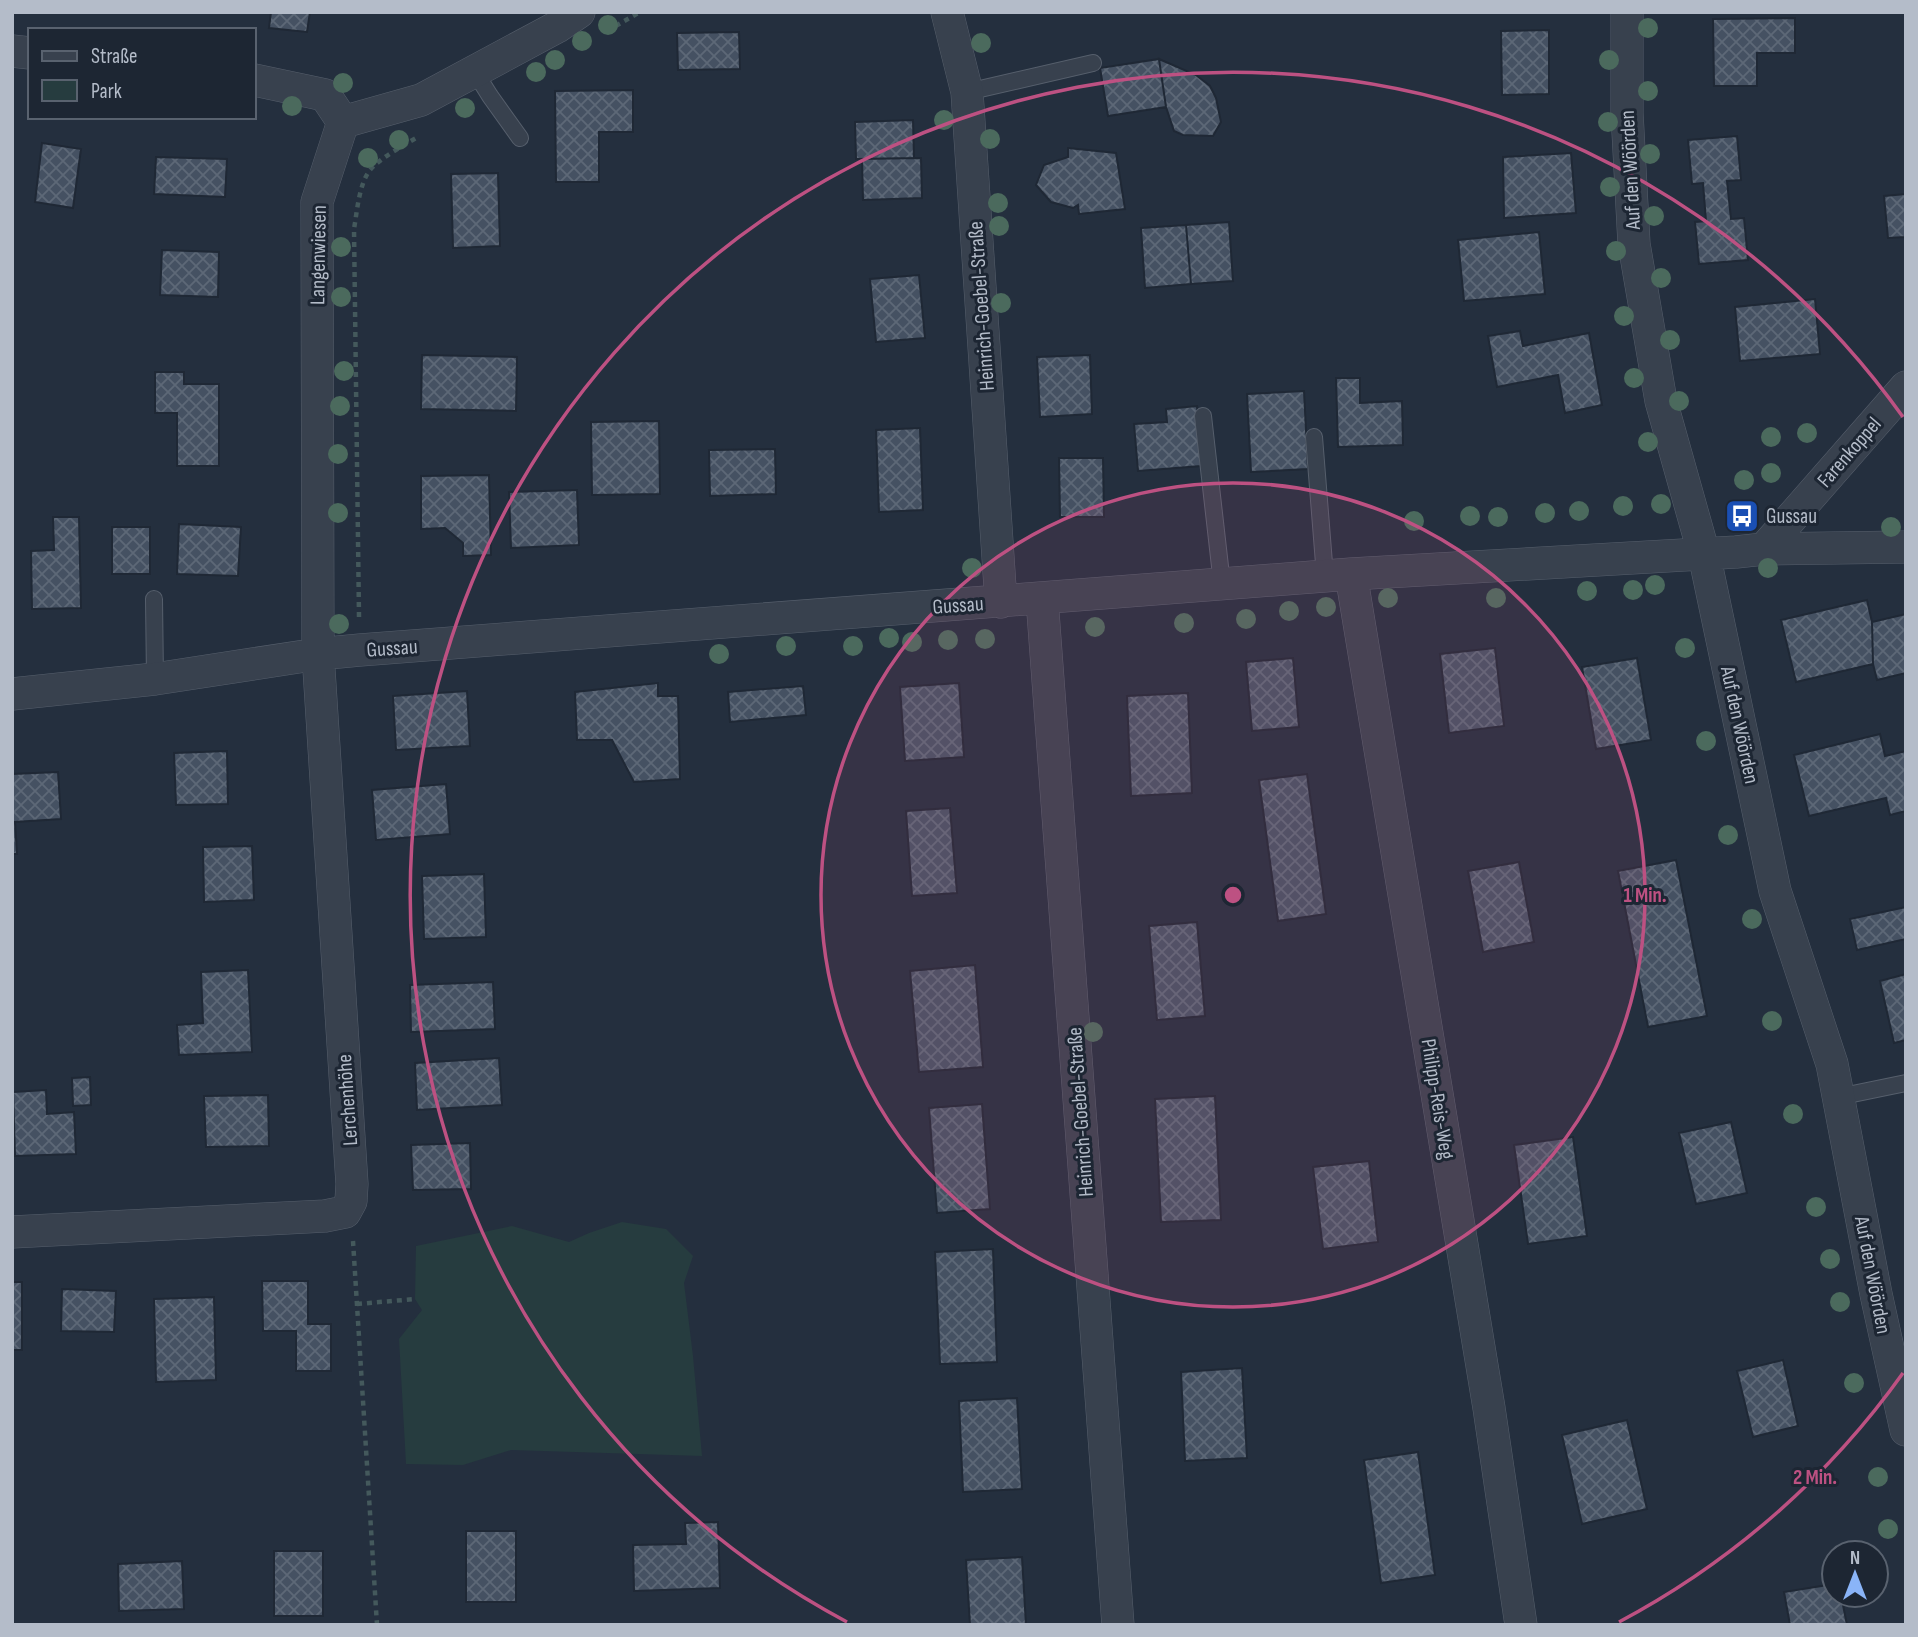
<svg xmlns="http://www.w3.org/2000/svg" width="1918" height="1637" font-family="'Sofia Sans Condensed',sans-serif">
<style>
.park{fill:#263c3f}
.building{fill:url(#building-cross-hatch);stroke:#1f2835;stroke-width:2}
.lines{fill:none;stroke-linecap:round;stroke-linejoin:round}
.lane-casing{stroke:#565f6c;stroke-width:18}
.street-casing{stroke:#565f6c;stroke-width:33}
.path{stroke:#44595c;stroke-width:4.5;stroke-dasharray:5 5;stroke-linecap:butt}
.lane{stroke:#38414e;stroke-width:16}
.street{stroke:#38414e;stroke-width:32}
.tree{fill:#4b6a5d}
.ring{fill:none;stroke:#bd5182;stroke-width:3.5}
.labels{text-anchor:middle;stroke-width:6;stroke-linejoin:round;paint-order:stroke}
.street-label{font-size:21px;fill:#b4bcc9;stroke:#1d2633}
.poi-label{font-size:21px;fill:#b4bcc9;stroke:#1d2633;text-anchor:start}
.centre{fill:#bd5182;stroke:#1d2633;stroke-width:3.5}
.ring-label{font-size:21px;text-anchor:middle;font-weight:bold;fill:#bd5182;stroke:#1d2633;stroke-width:6;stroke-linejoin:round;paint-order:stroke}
</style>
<defs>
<pattern id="building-cross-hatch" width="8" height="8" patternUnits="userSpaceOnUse" patternTransform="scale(1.75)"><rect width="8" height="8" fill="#455162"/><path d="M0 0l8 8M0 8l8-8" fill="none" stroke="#5d6877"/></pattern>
</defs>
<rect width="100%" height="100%" fill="#242f3e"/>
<path class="park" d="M 622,1222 L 666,1229 L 693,1256 L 684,1283 L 693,1356 L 702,1456 L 511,1450 L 463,1465 L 406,1464 L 399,1339 L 422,1310 L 415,1299 L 416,1246 L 512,1226 L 569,1242 L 589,1233 Z"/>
<path class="building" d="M 271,12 L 310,12 L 307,32 L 269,28 Z
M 1795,18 L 1795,53 L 1757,53 L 1757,86 L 1714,86 L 1713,19 Z
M 1549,30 L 1549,94 L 1502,95 L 1501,31 Z
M 739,32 L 740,69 L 678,70 L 677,33 Z
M 1159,59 L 1196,75 L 1210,86 L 1216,98 L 1221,122 L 1213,136 L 1183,135 L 1174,131 L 1166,107 Z
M 1159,59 L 1166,107 L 1108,116 L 1100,68 Z
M 633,90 L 633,132 L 599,132 L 599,182 L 556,182 L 555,91 Z
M 913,120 L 914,158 L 856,159 L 855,122 Z
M 1737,136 L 1741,180 L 1727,181 L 1731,219 L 1744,218 L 1748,260 L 1699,264 L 1695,222 L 1706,221 L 1703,183 L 1692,184 L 1688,140 Z
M 42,143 L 81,149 L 73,208 L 35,202 Z
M 1068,148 L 1116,153 L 1125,209 L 1079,214 L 1078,205 L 1073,208 L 1051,202 L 1036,185 L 1044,165 L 1068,157 Z
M 1571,153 L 1576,213 L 1504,218 L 1503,157 Z
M 156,157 L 227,159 L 225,197 L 154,194 Z
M 921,158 L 922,198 L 863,200 L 862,159 Z
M 498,173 L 500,246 L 453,248 L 451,174 Z
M 1906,194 L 1906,237 L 1888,238 L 1884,196 Z
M 1229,222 L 1233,281 L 1191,284 L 1186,225 Z
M 1186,225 L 1191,284 L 1145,288 L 1141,228 Z
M 1539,232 L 1545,294 L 1464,301 L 1458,240 Z
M 162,250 L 219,252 L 218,297 L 160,295 Z
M 919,275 L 925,338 L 876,342 L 870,279 Z
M 1815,299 L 1820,354 L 1740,361 L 1735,307 Z
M 1520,331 L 1523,346 L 1589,333 L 1602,405 L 1565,413 L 1558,375 L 1497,387 L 1488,336 Z
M 422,355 L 517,357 L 516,411 L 421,409 Z
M 1090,355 L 1092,414 L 1040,417 L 1037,357 Z
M 155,372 L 184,372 L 184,384 L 219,384 L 219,466 L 177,466 L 177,413 L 155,413 Z
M 1336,378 L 1360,378 L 1360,403 L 1402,401 L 1403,445 L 1338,447 Z
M 1304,391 L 1308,469 L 1251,472 L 1247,394 Z
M 1197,406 L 1201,466 L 1138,471 L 1134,424 L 1167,422 L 1166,409 Z
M 659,421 L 660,494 L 592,495 L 591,422 Z
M 920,428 L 923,510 L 879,512 L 876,430 Z
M 775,449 L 776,494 L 710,496 L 709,450 Z
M 1059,458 L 1103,458 L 1104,517 L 1060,517 Z
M 489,475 L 491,555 L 463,556 L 463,543 L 445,528 L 421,529 L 421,476 Z
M 577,490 L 579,545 L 511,548 L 509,492 Z
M 53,517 L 79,517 L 81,608 L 32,609 L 31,551 L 54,550 Z
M 179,524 L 241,527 L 238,576 L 177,574 Z
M 112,527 L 150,527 L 150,574 L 112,574 Z
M 1867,600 L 1872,622 L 1873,664 L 1796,682 L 1781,620 Z
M 1906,614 L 1906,673 L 1877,680 L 1873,664 L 1872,622 Z
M 1495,648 L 1504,726 L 1449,733 L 1440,654 Z
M 1293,658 L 1299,727 L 1252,731 L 1246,662 Z
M 1637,658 L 1651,740 L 1596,749 L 1582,667 Z
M 658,683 L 658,696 L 678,696 L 680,779 L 634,782 L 612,740 L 577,740 L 575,692 Z
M 959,683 L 964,757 L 905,761 L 900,687 Z
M 803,686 L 806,715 L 730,722 L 728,692 Z
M 467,691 L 470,746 L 396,750 L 393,696 Z
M 1188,693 L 1192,793 L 1131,796 L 1127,696 Z
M 1880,734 L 1885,756 L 1906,751 L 1906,811 L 1890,815 L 1886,798 L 1809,816 L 1794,755 Z
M 227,751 L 228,804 L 176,805 L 174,753 Z
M 58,772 L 61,819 L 15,822 L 17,854 L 12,854 L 12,774 Z
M 1307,774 L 1326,914 L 1278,921 L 1259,780 Z
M 446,784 L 450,834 L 376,840 L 372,790 Z
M 950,808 L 957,893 L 912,896 L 906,811 Z
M 252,846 L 254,900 L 204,902 L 203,847 Z
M 1676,860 L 1707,1016 L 1648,1027 L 1618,871 Z
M 1519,862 L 1534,942 L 1483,952 L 1468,871 Z
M 484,874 L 486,937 L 424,939 L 422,876 Z
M 1906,907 L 1906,939 L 1857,950 L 1850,919 Z
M 1197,922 L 1205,1016 L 1157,1020 L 1149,926 Z
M 975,965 L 983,1067 L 919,1072 L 910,971 Z
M 248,970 L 252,1052 L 179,1055 L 177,1025 L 203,1023 L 201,972 Z
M 1906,974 L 1906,1040 L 1894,1043 L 1880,981 Z
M 493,982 L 495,1029 L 411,1032 L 410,985 Z
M 499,1058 L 502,1105 L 417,1110 L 415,1063 Z
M 90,1077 L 91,1105 L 73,1106 L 72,1078 Z
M 46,1090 L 47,1114 L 74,1112 L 76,1154 L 15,1156 L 13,1092 Z
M 268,1095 L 269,1146 L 206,1147 L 204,1096 Z
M 1215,1096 L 1221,1220 L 1161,1222 L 1155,1099 Z
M 982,1104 L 990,1209 L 937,1213 L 929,1108 Z
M 1731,1122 L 1747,1193 L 1696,1204 L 1679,1133 Z
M 1573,1137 L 1587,1236 L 1528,1244 L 1514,1145 Z
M 470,1143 L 471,1189 L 413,1190 L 411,1145 Z
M 1369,1161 L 1378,1242 L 1323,1249 L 1313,1167 Z
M 993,1249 L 997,1362 L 940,1364 L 935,1252 Z
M 262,1281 L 308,1281 L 308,1324 L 331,1324 L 331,1371 L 296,1371 L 296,1331 L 263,1331 Z
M 12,1282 L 22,1282 L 22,1350 L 12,1350 Z
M 62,1289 L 116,1291 L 114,1332 L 61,1331 Z
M 214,1297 L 216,1380 L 156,1382 L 154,1299 Z
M 1783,1360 L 1798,1426 L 1753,1437 L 1737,1371 Z
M 1242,1368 L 1247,1458 L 1185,1461 L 1181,1372 Z
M 1017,1398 L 1022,1489 L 963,1492 L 959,1401 Z
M 1627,1420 L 1647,1509 L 1582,1524 L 1562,1435 Z
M 1418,1452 L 1435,1575 L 1381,1583 L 1364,1460 Z
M 718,1522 L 720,1588 L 634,1591 L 633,1545 L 686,1544 L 685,1523 Z
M 466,1531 L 516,1531 L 516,1602 L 466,1602 Z
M 274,1551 L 323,1551 L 323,1616 L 274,1616 Z
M 1022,1557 L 1026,1625 L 970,1625 L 966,1560 Z
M 182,1561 L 184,1609 L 119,1611 L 118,1564 Z
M 1834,1584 L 1834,1595 L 1841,1595 L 1847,1625 L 1790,1625 L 1784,1592 Z"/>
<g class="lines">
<g class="lane-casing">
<path id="lane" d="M 475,72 L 490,96 L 520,138
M 967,92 L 1093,63
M 1203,416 L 1222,584
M 1314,437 L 1325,576
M 154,599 L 155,679
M 1838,1097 L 1906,1083"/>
</g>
<g class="street-casing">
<path id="street" d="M 947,12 L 967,92 L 1001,602
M 1627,12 L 1627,113 L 1634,244 L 1661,401 L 1704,554 L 1775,891 L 1832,1064 L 1876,1294 L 1906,1430
M 12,51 L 30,53
M 254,80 L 325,95 L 343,122
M 343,122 L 421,100 L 557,27 L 579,12
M 1764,549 L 1906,387
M 1351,574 L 1489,1408 L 1521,1625
M 1042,599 L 1118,1625
M 12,694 L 155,679 L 318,654 L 360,650 L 1351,574 L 1736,552 L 1764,549 L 1906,547
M 12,1232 L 325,1216 L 345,1212 L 351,1201 L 352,1184 L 318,654 L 317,202 L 343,122"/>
</g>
<path class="path" d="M 607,31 L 640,12
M 359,617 L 354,229 C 357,212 359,184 370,170 C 379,159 404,145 416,138
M 353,1241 L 377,1625
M 357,1304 L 415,1299"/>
<use href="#lane" class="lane"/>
<use href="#street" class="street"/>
</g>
<g class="tree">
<circle cx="608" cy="25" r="10"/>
<circle cx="1648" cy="28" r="10"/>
<circle cx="582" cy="41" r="10"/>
<circle cx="981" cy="43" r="10"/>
<circle cx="555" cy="60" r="10"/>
<circle cx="1609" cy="60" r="10"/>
<circle cx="536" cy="72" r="10"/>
<circle cx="343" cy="83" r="10"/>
<circle cx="1648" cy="91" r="10"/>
<circle cx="292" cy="106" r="10"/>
<circle cx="465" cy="108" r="10"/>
<circle cx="944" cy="120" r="10"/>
<circle cx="1608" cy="122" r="10"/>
<circle cx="990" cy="139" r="10"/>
<circle cx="399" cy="140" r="10"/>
<circle cx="1650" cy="154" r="10"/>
<circle cx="368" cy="158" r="10"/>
<circle cx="1610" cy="187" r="10"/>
<circle cx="998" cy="203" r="10"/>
<circle cx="1654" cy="216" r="10"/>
<circle cx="999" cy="226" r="10"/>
<circle cx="341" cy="247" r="10"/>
<circle cx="1616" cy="251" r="10"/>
<circle cx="1661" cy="278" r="10"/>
<circle cx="341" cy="297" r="10"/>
<circle cx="1001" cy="303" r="10"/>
<circle cx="1624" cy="316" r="10"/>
<circle cx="1670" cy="340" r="10"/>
<circle cx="344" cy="371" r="10"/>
<circle cx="1634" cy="378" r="10"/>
<circle cx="1679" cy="401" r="10"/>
<circle cx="340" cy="406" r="10"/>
<circle cx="1807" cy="433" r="10"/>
<circle cx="1771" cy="437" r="10"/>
<circle cx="1648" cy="442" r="10"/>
<circle cx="338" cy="454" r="10"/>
<circle cx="1771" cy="473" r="10"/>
<circle cx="1744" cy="480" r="10"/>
<circle cx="1661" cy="504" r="10"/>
<circle cx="1623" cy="506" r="10"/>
<circle cx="1579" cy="511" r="10"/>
<circle cx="338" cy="513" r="10"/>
<circle cx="1545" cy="513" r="10"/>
<circle cx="1470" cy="516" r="10"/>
<circle cx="1498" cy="517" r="10"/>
<circle cx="1414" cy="521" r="10"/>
<circle cx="1891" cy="527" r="10"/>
<circle cx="972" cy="568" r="10"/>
<circle cx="1768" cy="568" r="10"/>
<circle cx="1655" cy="585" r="10"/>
<circle cx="1633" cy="590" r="10"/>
<circle cx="1587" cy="591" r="10"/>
<circle cx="1388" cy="598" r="10"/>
<circle cx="1496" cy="598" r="10"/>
<circle cx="1326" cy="607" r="10"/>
<circle cx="1289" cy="611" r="10"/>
<circle cx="1246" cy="619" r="10"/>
<circle cx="1184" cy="623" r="10"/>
<circle cx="339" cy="624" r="10"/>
<circle cx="1095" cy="627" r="10"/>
<circle cx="889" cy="638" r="10"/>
<circle cx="985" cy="639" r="10"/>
<circle cx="948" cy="640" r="10"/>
<circle cx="912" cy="642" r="10"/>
<circle cx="786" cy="646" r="10"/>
<circle cx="853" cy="646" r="10"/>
<circle cx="1685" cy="648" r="10"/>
<circle cx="719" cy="654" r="10"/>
<circle cx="1706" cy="741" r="10"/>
<circle cx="1728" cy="835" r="10"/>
<circle cx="1752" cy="919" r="10"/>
<circle cx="1772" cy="1021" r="10"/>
<circle cx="1093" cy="1032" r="10"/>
<circle cx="1793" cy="1114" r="10"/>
<circle cx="1816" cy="1207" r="10"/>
<circle cx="1830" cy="1259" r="10"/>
<circle cx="1840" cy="1302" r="10"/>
<circle cx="1854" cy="1383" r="10"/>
<circle cx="1878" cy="1477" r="10"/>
<circle cx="1888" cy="1529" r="10"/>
</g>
<circle cx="1233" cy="895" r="412" fill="#bd5182" fill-opacity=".12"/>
<g class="ring">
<circle cx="1233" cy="895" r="412"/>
<path d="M1903 1373A823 823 0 0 1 1619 1622M847 1622A823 823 0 1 1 1903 417"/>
</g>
<defs>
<g id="bus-square" transform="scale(1.75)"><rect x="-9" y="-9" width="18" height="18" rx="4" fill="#1a4fb4" stroke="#1d2633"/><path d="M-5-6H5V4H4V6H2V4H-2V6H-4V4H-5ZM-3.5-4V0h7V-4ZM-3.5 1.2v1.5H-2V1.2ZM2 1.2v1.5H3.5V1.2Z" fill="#fff"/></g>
</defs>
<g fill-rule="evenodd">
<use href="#bus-square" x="1742" y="516"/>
</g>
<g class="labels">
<g class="street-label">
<text transform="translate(1630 170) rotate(-93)" y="7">Auf den Wöörden</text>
<text transform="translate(318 255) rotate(-89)" y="7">Langenwiesen</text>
<text transform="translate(981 306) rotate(-94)" y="7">Heinrich-Goebel-Straße</text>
<text transform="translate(1849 452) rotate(-49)" y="7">Farenkoppel</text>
<text transform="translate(958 605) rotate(-4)" y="7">Gussau</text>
<text transform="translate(392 648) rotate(-4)" y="7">Gussau</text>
<text transform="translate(1740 725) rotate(78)" y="7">Auf den Wöörden</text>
<text transform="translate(1438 1099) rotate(81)" y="7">Philipp-Reis-Weg</text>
<text transform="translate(347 1100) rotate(-94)" y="7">Lerchenhöhe</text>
<text transform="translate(1080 1112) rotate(-94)" y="7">Heinrich-Goebel-Straße</text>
<text transform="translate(1873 1275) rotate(79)" y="7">Auf den Wöörden</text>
</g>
<g class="poi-label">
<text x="1766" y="523">Gussau</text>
</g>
</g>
<circle cx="1233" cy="895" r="10" class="centre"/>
<g class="ring-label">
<text x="1645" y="902">1 Min.</text>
<text x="1815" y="1484">2 Min.</text>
</g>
<rect width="1918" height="1637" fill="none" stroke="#b4bcc9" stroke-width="28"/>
<rect x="28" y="28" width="228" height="91" fill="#1d2633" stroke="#59626f" stroke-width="2"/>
<rect x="42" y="51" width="35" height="10" fill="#38414e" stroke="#59626f" stroke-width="2"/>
<text x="91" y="63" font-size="21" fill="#b4bcc9">Straße</text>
<rect x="42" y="80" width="35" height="21" fill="#263c3f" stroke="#59626f" stroke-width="2"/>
<text x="91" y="98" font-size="21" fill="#b4bcc9">Park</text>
<g transform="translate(1855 1574)"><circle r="33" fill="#1d2633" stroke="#59626f" stroke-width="2"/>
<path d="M0-5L12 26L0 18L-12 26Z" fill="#8ab4f8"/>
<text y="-10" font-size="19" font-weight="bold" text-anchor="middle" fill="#b4bcc9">N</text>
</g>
</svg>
